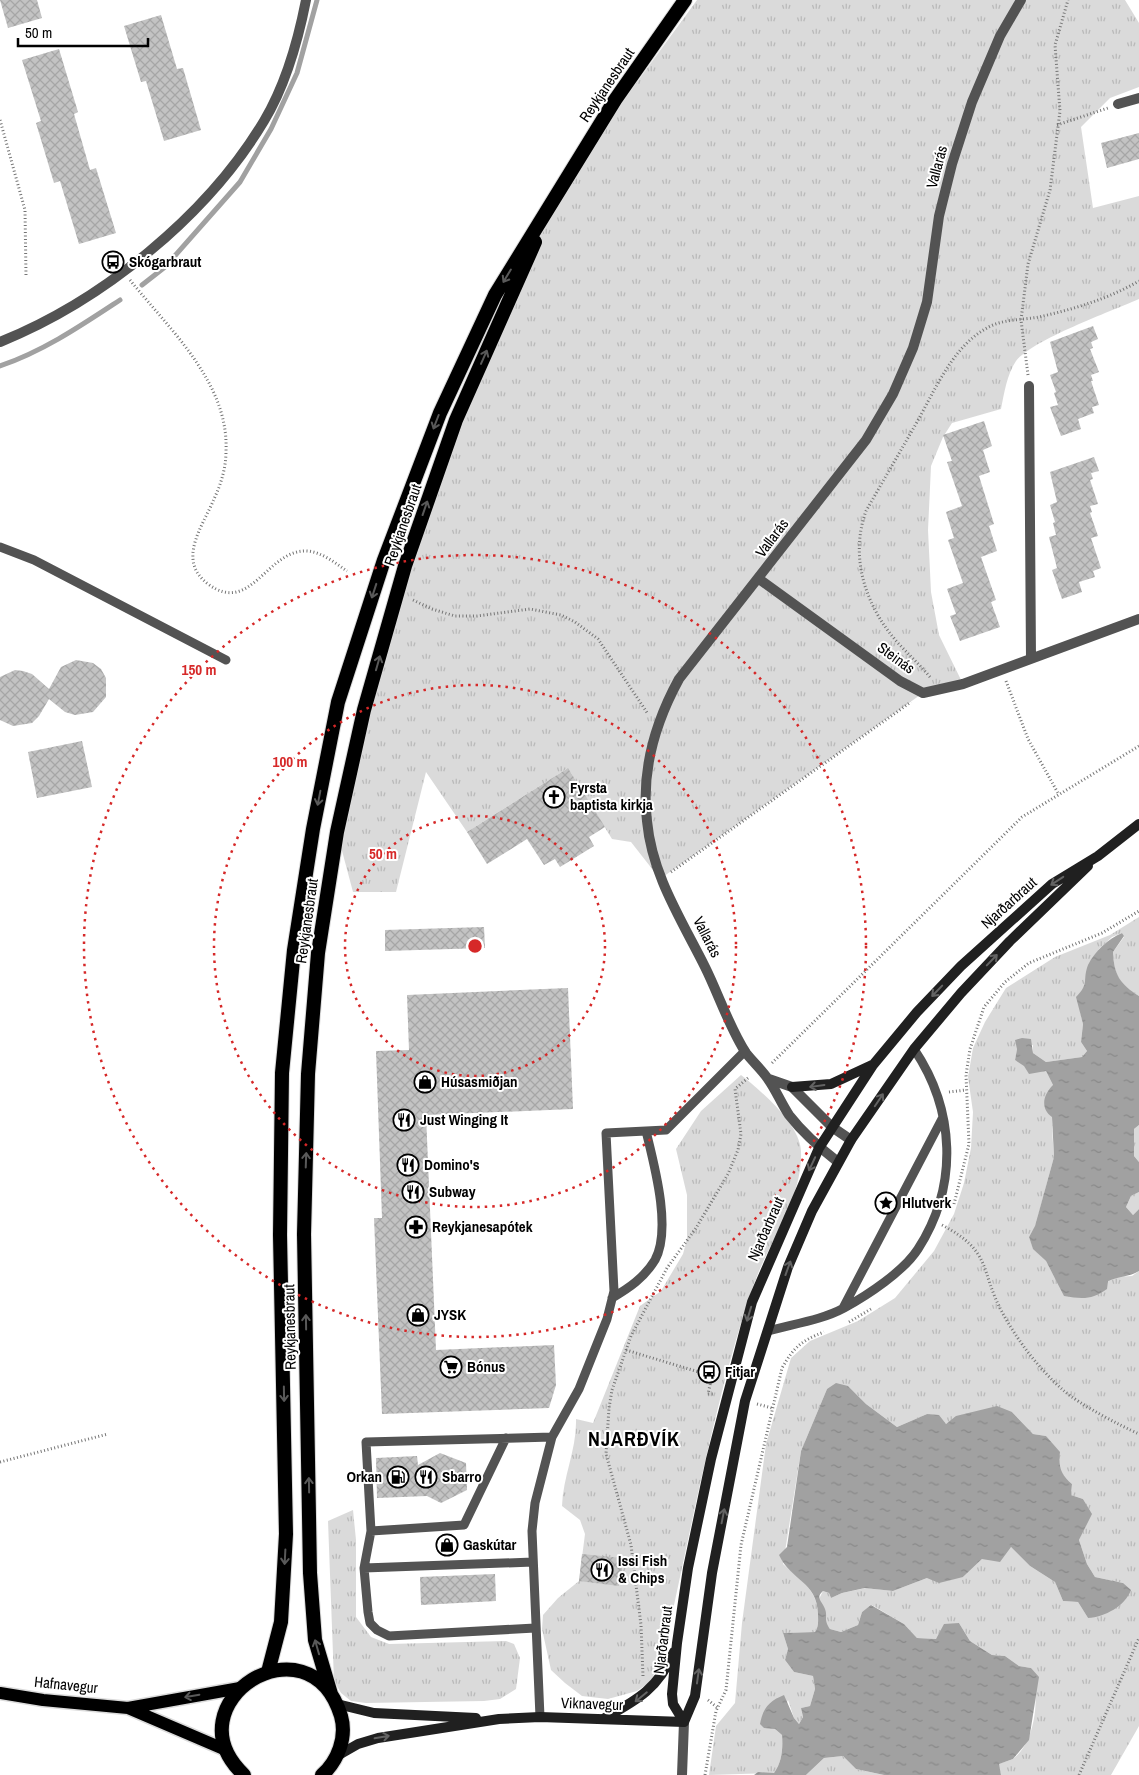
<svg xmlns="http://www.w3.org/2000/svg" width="1139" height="1775" font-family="'Archivo Narrow',sans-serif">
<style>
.grass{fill:url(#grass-tufts)}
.water{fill:url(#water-ripples)}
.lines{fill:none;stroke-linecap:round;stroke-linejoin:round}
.stream{stroke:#a1a1a1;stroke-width:5}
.building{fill:url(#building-cross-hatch)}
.primary-casing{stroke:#dbdbdb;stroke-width:15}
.trunk-casing{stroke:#dbdbdb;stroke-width:16}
.path{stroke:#757575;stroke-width:3;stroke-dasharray:1 2.5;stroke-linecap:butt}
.service{stroke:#535353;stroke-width:9}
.minor{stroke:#535353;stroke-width:10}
.tertiary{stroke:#535353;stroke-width:10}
.secondary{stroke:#202020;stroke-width:10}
.primary{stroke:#000;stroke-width:12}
.trunk{stroke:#000;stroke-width:14}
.oneway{stroke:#595959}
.oneway2{stroke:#636363}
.ring{fill:none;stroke:#d62828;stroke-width:2.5;stroke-dasharray:2.5 5}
.labels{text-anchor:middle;stroke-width:4;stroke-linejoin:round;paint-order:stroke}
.street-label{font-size:15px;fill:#000;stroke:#fff}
.poi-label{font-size:15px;font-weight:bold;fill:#000;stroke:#fff;text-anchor:start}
.district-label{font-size:20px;font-weight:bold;letter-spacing:1px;fill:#000;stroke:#fff}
.centre{fill:#d62828;stroke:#fff;stroke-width:2.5}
.ring-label{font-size:15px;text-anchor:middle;font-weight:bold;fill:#d62828;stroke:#fff;stroke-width:4;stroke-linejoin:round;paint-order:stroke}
</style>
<defs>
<pattern id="grass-tufts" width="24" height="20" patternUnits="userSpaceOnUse" patternTransform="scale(1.25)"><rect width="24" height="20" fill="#dadada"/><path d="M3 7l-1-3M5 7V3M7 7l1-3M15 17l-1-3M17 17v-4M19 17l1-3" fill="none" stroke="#b9b9b9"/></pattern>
<pattern id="water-ripples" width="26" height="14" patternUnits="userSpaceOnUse" patternTransform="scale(1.25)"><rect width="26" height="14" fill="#a1a1a1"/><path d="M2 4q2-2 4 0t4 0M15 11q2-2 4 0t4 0" fill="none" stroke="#898989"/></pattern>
<pattern id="building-cross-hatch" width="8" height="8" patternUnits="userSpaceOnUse" patternTransform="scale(1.25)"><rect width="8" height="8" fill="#c3c3c3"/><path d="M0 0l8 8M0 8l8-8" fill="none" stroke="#a6a6a6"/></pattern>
</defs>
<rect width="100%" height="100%" fill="#fff"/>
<path class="grass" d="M 697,0 L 1125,0 L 1139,23 L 1139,87 L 1110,98 L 1081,127 L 1093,208 L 1139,196 L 1139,299 C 1110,312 1034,339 1016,361 C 1007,374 1004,394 1001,409 L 952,423 L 943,437 L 931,466 L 928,530 L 931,592 L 939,635 L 963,684 L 923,693 L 660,879 L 631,842 L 612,839 L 568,768 L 467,832 L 426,772 L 396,892 L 353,892 L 337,832 L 364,710 L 458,420 L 559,189 Z
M 1139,917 L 1139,996 C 1119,984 1114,975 1113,952 L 1124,937 L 1122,933 L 1112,937 L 1099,949 L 1089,965 L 1080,1011 L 1083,1024 L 1081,1042 L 1087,1051 L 1082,1057 L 1046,1062 L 1033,1053 L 1033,1045 L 1017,1049 L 1015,1060 L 1046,1071 L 1053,1085 L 1052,1129 L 1054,1157 L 1035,1227 L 1029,1237 L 1033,1248 L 1046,1261 L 1065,1296 L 1116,1277 L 1132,1276 L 1139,1271 L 1139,1726 L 1111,1775 L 1001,1775 L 998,1764 C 1003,1762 1009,1761 1013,1759 C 1037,1741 1040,1693 1031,1668 L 1019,1666 L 1005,1656 L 992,1655 L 970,1641 L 959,1623 L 936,1639 L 917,1638 L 904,1624 L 872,1605 L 862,1612 L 858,1625 L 841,1632 L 830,1629 L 825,1622 L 819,1599 L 823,1591 L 829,1593 L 831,1598 L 842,1593 L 866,1588 L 893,1591 L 927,1578 L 963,1577 L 982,1559 L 1011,1547 L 1030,1566 L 1055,1582 L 1063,1601 L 1078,1602 L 1088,1618 L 1120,1605 L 1123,1583 L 1095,1577 L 1087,1564 L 1079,1540 L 1091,1514 L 1083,1499 L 1071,1495 L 1072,1484 L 1064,1477 L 1046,1436 L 1033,1434 L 1012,1412 C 989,1413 965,1409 946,1424 L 927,1414 L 897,1427 L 866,1404 L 848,1386 L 827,1389 L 801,1451 L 783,1564 C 801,1581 817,1589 818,1614 C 818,1621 819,1626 815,1632 L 783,1633 L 788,1649 L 785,1660 L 794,1672 L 813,1676 L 815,1689 L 810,1706 L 801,1708 L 803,1717 L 799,1724 L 794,1718 L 788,1700 L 775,1729 L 782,1735 C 783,1749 782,1762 774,1773 L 709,1775 L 716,1726 L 735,1703 L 742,1623 L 766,1444 L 791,1358 L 810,1341 L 858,1321 L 895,1298 L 934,1251 L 954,1214 L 964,1183 L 971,1148 L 973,1112 L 968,1077 L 973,1048 L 985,1022 L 1006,988 L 1055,957 L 1110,935 Z
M 741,1075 C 761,1091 800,1124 801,1151 C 803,1193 775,1234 759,1271 C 750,1293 743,1317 736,1340 C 706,1445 686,1553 662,1660 L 650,1682 L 637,1691 L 608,1699 L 582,1696 L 565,1683 L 551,1670 L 542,1629 L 543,1615 L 558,1598 L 579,1581 L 585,1534 L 580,1520 L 562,1506 C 563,1476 577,1449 576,1419 L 593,1423 L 640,1306 L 661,1291 L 683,1254 L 687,1239 L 687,1195 L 676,1149 L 701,1111 Z
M 1139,1125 L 1139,1162 L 1134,1156 L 1134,1129 Z
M 1139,1192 L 1139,1209 L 1133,1215 L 1126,1207 L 1131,1196 Z
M 353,1510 L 356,1540 L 356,1617 L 371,1637 L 389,1644 L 506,1641 L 514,1644 L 520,1658 L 516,1689 L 500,1699 L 484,1701 L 366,1703 L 351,1701 L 341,1693 L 334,1681 L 328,1521 Z
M 843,1756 L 856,1769 L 884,1775 L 806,1775 L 824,1758 Z"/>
<path class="water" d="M 1122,933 L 1124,936 L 1113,952 C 1114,975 1120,984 1139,996 L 1139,1125 L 1134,1129 L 1134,1156 L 1139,1162 L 1139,1192 L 1131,1196 L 1126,1207 L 1133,1215 L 1139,1209 L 1139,1271 C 1129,1277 1119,1276 1108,1281 L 1107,1289 C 1092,1300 1082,1299 1064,1296 L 1046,1261 L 1033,1249 L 1029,1237 L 1035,1226 L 1054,1157 L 1052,1117 C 1040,1108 1043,1095 1053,1085 L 1046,1071 L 1029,1074 L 1024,1066 L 1015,1060 L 1017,1049 L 1015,1040 L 1022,1038 L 1031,1039 L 1033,1053 L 1046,1062 L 1082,1057 L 1087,1051 L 1081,1042 L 1083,1024 L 1076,997 C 1090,983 1082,981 1088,965 C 1095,951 1108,939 1122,933 Z
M 836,1383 L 848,1386 L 866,1404 L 897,1427 L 927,1414 L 939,1415 L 946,1424 L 956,1416 L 997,1406 L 1012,1412 L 1033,1434 L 1046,1436 L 1060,1452 C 1058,1466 1061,1475 1072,1484 L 1071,1495 L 1083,1499 L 1092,1514 L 1079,1540 L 1087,1564 L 1095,1577 L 1123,1583 L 1131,1590 C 1125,1606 1105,1617 1088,1618 L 1078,1602 L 1063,1601 L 1055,1582 L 1030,1566 L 1011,1547 L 1000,1562 L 982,1559 L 963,1577 L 939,1583 L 927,1578 L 893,1591 L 865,1588 L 842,1593 L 831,1598 L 829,1593 L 823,1591 C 815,1598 822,1601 825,1609 C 828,1617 823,1619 830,1629 L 841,1632 L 858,1625 L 862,1612 L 871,1605 L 904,1624 L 917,1638 L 936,1639 L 944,1624 L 959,1623 L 970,1641 L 992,1655 L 1005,1656 L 1019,1666 L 1031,1668 L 1039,1677 L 1029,1740 L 1013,1759 L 999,1764 L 1001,1775 L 884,1775 L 856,1769 L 843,1756 L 824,1758 L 806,1775 L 754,1775 L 758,1772 L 774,1773 C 782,1762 783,1749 782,1735 L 775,1729 L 764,1728 L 760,1724 C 763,1708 769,1701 784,1695 L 794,1718 L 799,1724 L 803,1717 L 801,1708 L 810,1706 L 815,1689 L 813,1676 L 794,1672 L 785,1660 L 788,1649 L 783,1633 L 815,1632 C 819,1626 818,1621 818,1614 C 817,1581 791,1581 779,1555 L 787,1547 L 801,1451 L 827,1389 Z"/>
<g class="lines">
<path class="stream" d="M 142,285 L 165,267 L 240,182 L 271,129 L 297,73 L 317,0
M 0,366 C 44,351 82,325 120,300"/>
</g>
<path class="building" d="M 0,0 L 37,0 L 42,18 L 8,28 Z
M 161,15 L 177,69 L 183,68 L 201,130 L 164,141 L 146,81 L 141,82 L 124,26 Z
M 59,49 L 78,112 L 74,114 L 90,170 L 96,168 L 116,233 L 79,244 L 60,181 L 54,183 L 36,123 L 41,121 L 22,60 Z
M 1139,133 L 1139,159 L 1107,168 L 1101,143 Z
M 1093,326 L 1098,339 L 1091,342 L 1093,348 L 1090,349 L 1099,372 L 1091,375 L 1093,381 L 1091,381 L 1099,405 L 1092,407 L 1094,413 L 1078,419 L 1081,429 L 1061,436 L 1050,407 L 1058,405 L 1054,393 L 1056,392 L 1050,375 L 1058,372 L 1050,342 Z
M 984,421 L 992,446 L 983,450 L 990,472 L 979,476 L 994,524 L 989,526 L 997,551 L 981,557 L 996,600 L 991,602 L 1000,627 L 960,641 L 950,616 L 956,614 L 947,589 L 963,583 L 948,540 L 954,538 L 946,512 L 962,506 L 947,462 L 952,461 L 943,435 Z
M 1094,457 L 1099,471 L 1091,473 L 1093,479 L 1090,480 L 1098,504 L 1090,506 L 1092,512 L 1090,513 L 1098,536 L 1091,538 L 1101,568 L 1093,571 L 1095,577 L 1079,582 L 1082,592 L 1062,599 L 1052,570 L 1057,568 L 1049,537 L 1056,535 L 1053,523 L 1055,522 L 1050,505 L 1057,502 L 1050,472 Z
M 76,660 L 93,663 L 101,669 L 106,678 L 106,697 L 93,712 L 75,715 L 65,712 L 49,699 L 39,716 L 32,723 L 13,726 L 0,720 L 0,677 L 15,670 L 23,671 L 32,674 L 49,689 L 61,667 Z
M 82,741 L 92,787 L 37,798 L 28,752 Z
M 568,768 L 605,827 L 589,837 L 594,846 L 560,867 L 555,859 L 544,865 L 527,839 L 487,864 L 467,832 Z
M 484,927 L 485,948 L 385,951 L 385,930 Z
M 568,988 L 573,1109 L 426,1115 L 436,1350 L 554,1345 L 556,1385 L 549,1408 L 382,1414 L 374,1218 L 382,1218 L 376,1051 L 409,1050 L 407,995 Z
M 440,1453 L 466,1463 L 467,1490 L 441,1503 L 427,1496 L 377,1498 L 376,1458 L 417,1456 L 418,1465 Z
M 582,1554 L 622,1558 L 619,1586 L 579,1581 Z
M 495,1574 L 496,1601 L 421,1605 L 420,1577 Z"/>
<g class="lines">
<g class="primary-casing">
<path id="primary" d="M 0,1693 L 43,1700 L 128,1708 L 240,1688
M 128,1708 L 226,1750"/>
</g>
<g class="trunk-casing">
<path id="trunk" d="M 268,1672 L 281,1622 L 286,1534 L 280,1235 L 282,1073 L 294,950 L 313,829 L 338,702 L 384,560 L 440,413 L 495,295 L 615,100 L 685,0
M 331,1694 L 315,1640 L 310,1573 L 304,1234 L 308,1074 L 318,953 L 337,832 L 364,710 L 405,566 L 456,420 L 535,242
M 244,1775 C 168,1703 309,1613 341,1716 C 347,1737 338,1761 322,1775"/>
</g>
<path class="path" d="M 0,120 L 25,210 L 26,276
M 1057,125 L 1108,108
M 130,280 C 170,330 229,383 226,451 C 226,468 221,484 214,499 C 203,526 176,560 208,584 C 251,616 267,549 307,551 C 322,552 335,563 347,571
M 1028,375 L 1021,320 L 1028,264 L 1050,190 L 1060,111 L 1055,45 L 1068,0
M 413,600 L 432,609 L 455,616 L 477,616 L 530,609 L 561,615 L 575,622 L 598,639 L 648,714
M 930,677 C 920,665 909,655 898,643 C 866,607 849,558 866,511 C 883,481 900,452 917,422 C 935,390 953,346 987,328 C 1002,319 1022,320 1039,317 C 1074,309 1108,299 1139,281
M 1006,681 L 1028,739 L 1059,795
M 671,872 L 911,702
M 772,1063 L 1022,817 L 1139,746
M 949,1092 L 966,1090
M 954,1204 L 969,1144 L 966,1075 L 970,1049 L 984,1007 L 1005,982 L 1029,963 L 1102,933 L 1139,911
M 942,1225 C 993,1252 979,1269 1002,1312 C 1017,1340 1039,1369 1063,1390 C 1079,1404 1119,1425 1139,1434
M 849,1322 L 871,1309
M 626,1350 L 712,1376 L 708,1394 L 715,1394
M 757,1404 L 772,1408
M 0,1462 L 108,1434
M 643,1676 L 641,1625 L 631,1545 L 606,1454 L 609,1408 L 612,1390 L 631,1336 L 667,1268 L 696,1228 L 728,1174 L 738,1150 L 741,1134 L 735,1089 L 748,1078
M 708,1700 L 718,1708
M 705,1775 L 716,1711 L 726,1690 L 741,1545 L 782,1368 C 794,1347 801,1341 824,1332
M 1079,1775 L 1139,1638"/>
<path class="service" d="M 0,547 L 34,560 L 226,660
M 612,1298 C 629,1288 644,1278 655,1260 C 672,1229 654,1164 646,1131
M 843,1308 L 943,1117
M 768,1331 C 793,1324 822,1320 844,1308 C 868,1295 904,1271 918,1249 C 959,1185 955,1110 914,1049
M 371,1531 L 464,1525 L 506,1438
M 364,1568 L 533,1562
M 535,1628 L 389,1636 L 377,1630 L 370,1623 L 368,1612 L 364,1568 L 371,1531 L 366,1442 L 552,1437
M 540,1717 L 532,1531 L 535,1503 L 552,1437 L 579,1389 L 607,1319 L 614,1291 L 606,1133 L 666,1130 L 745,1051"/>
<path class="minor" d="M 1118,104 L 1139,98
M 0,342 C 102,301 207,216 264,121 C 285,86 298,41 306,0
M 1029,386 L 1031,658
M 759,579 L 900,681 L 923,693 L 963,684 L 1139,619
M 769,1079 L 792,1087 L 832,1127 L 851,1140
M 838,1162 C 820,1148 803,1133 789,1115 C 781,1103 776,1090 768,1079 C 762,1070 753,1062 746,1053 C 730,1029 718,993 705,967 C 681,919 652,875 647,821 C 641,771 655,723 679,679 L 866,440 L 893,394 L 913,348 L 927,302 L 939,216 L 952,164 L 972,102 L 1000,36 L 1021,0"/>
<path class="tertiary" d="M 682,1775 L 684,1722"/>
<path class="secondary" d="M 792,1087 L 831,1084 L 872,1065
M 337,1704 L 374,1713 L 476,1718
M 603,1719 C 637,1700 658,1689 674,1652
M 684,1722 L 673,1704 L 672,1694 L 677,1643 L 688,1568 L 711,1459 L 752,1302 L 819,1148 L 873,1065 L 917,1012 L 961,966 L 1052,884 L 1098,856 L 1139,824
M 684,1722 L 695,1696 L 712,1573 L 745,1401 L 788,1267 L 812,1211 L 851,1140 L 914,1049 L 961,993 L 1010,941 L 1088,866
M 337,1756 L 358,1744 L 378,1738 L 499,1719 L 540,1717 L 684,1722"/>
<use href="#primary" class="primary"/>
<use href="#trunk" class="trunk"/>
</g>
<defs><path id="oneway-shaft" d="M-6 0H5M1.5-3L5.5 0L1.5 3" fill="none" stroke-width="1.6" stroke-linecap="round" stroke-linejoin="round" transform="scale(1.25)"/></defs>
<g class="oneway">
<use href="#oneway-shaft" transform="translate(507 276) rotate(121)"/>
<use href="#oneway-shaft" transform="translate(484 357) rotate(-66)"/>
<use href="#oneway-shaft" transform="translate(436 422) rotate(111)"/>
<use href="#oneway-shaft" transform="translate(425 508) rotate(-71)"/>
<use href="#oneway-shaft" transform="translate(374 591) rotate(108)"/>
<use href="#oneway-shaft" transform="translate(378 663) rotate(-74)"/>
<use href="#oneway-shaft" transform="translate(319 798) rotate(101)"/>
<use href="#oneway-shaft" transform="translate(306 1160) rotate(-88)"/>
<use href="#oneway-shaft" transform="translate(306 1322) rotate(-91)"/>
<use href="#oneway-shaft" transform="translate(284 1394) rotate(89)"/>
<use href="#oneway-shaft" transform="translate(309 1485) rotate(-91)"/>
<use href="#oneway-shaft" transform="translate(285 1557) rotate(93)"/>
<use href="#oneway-shaft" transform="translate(317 1647) rotate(-106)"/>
<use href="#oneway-shaft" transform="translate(192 1696) rotate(170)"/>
</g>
<g class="oneway2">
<use href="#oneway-shaft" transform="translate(1057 881) rotate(147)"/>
<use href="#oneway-shaft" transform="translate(992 960) rotate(-46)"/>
<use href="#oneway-shaft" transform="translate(937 991) rotate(134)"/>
<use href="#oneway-shaft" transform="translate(817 1086) rotate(172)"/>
<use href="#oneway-shaft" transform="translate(879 1100) rotate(-56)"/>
<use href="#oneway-shaft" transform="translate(812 1164) rotate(115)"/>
<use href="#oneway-shaft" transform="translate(788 1268) rotate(-70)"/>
<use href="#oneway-shaft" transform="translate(749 1314) rotate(107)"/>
<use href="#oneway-shaft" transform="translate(723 1516) rotate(-79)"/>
<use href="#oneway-shaft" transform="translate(698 1676) rotate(-82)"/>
<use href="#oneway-shaft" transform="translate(641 1697) rotate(141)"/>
<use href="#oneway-shaft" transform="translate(382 1737) rotate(-10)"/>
</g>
<g class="ring">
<circle cx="475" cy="946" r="130"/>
<circle cx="475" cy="946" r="261"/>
<circle cx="475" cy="946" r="391"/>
</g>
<defs>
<g id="bus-ring" transform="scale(1.125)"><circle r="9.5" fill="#fff" stroke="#000" stroke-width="1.5"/><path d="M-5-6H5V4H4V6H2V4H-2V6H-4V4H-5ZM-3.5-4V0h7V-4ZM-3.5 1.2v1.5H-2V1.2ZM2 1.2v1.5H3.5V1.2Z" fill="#000"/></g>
<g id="church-ring" transform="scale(1.125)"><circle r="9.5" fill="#fff" stroke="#000" stroke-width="1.5"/><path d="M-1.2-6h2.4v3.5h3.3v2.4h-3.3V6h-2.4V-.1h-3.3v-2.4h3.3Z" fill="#000"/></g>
<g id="shop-ring" transform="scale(1.125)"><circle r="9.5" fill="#fff" stroke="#000" stroke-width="1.5"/><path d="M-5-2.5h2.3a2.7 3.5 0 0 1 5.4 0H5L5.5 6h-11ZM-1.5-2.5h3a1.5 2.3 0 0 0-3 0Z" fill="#000"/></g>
<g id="restaurant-ring" transform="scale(1.125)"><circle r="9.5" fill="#fff" stroke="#000" stroke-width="1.5"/><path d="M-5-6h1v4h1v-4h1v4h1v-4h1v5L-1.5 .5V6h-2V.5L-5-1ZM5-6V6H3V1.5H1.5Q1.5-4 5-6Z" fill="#000"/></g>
<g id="sight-ring" transform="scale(1.125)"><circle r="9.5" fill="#fff" stroke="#000" stroke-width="1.5"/><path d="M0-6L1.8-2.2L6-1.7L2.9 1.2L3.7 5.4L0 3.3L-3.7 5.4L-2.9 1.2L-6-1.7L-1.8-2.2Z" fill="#000"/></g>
<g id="pharmacy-ring" transform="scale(1.125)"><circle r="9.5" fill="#fff" stroke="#000" stroke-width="1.5"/><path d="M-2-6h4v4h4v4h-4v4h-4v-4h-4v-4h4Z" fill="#000"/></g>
<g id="supermarket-ring" transform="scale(1.125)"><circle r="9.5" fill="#fff" stroke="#000" stroke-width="1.5"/><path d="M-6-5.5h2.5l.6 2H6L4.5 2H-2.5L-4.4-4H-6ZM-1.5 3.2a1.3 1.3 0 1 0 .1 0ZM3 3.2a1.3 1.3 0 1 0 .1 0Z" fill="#000"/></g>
<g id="fuel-ring" transform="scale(1.125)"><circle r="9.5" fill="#fff" stroke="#000" stroke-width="1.5"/><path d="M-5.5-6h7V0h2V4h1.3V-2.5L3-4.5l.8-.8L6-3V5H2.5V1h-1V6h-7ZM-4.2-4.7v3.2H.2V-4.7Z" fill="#000"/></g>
</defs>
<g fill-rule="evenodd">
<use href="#bus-ring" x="113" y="262"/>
<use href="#church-ring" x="554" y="797"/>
<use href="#shop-ring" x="425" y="1082"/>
<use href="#restaurant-ring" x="404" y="1120"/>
<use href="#restaurant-ring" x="408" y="1165"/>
<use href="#restaurant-ring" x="413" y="1192"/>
<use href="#sight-ring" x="886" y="1203"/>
<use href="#pharmacy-ring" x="416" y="1227"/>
<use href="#shop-ring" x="418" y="1315"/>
<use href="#supermarket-ring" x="451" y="1367"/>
<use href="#bus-ring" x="709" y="1372"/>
<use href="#fuel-ring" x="398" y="1477"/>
<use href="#restaurant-ring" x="426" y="1477"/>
<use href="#shop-ring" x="447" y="1545"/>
<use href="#restaurant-ring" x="602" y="1570"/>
</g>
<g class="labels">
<g class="street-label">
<text transform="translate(607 85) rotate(-56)" y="5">Reykjanesbraut</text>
<text transform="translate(937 167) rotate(-75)" y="5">Vallarás</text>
<text transform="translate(403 525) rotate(-71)" y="5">Reykjanesbraut</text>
<text transform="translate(772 538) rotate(-53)" y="5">Vallarás</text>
<text transform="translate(896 658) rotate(36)" y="5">Steinás</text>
<text transform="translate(1009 903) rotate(-42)" y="5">Njarðarbraut</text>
<text transform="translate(307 921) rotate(-82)" y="5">Reykjanesbraut</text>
<text transform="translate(707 937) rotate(63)" y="5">Vallarás</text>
<text transform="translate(766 1229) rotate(-66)" y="5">Njarðarbraut</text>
<text transform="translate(290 1327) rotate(-91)" y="5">Reykjanesbraut</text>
<text transform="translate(663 1640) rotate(-83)" y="5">Njarðarbraut</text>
<text transform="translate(66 1685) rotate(6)" y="5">Hafnavegur</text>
<text transform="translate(592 1704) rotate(2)" y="5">Viknavegur</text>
</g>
<g class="poi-label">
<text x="129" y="267">Skógarbraut</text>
<text x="570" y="793">Fyrsta<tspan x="570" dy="17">baptista kirkja</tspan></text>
<text x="441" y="1087">Húsasmiðjan</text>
<text x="420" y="1125">Just Winging It</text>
<text x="424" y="1170">Domino's</text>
<text x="429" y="1197">Subway</text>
<text x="902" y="1208">Hlutverk</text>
<text x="432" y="1232">Reykjanesapótek</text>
<text x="434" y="1320">JYSK</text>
<text x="467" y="1372">Bónus</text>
<text x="725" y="1377">Fitjar</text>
<text x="382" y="1482" text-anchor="end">Orkan</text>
<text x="442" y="1482">Sbarro</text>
<text x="463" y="1550">Gaskútar</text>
<text x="618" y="1566">Issi Fish<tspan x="618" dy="17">&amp; Chips</tspan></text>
</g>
<g class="district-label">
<text x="634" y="1446">NJARÐVÍK</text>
</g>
</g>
<circle cx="475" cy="946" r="8" class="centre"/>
<g class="ring-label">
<text x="199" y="675">150 m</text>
<text x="290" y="767">100 m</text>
<text x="383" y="859">50 m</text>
</g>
<path d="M18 38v8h130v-8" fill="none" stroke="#000000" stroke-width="2.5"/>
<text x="25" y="38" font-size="15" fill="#000000" stroke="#ffffff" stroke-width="4" paint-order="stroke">50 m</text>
</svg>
